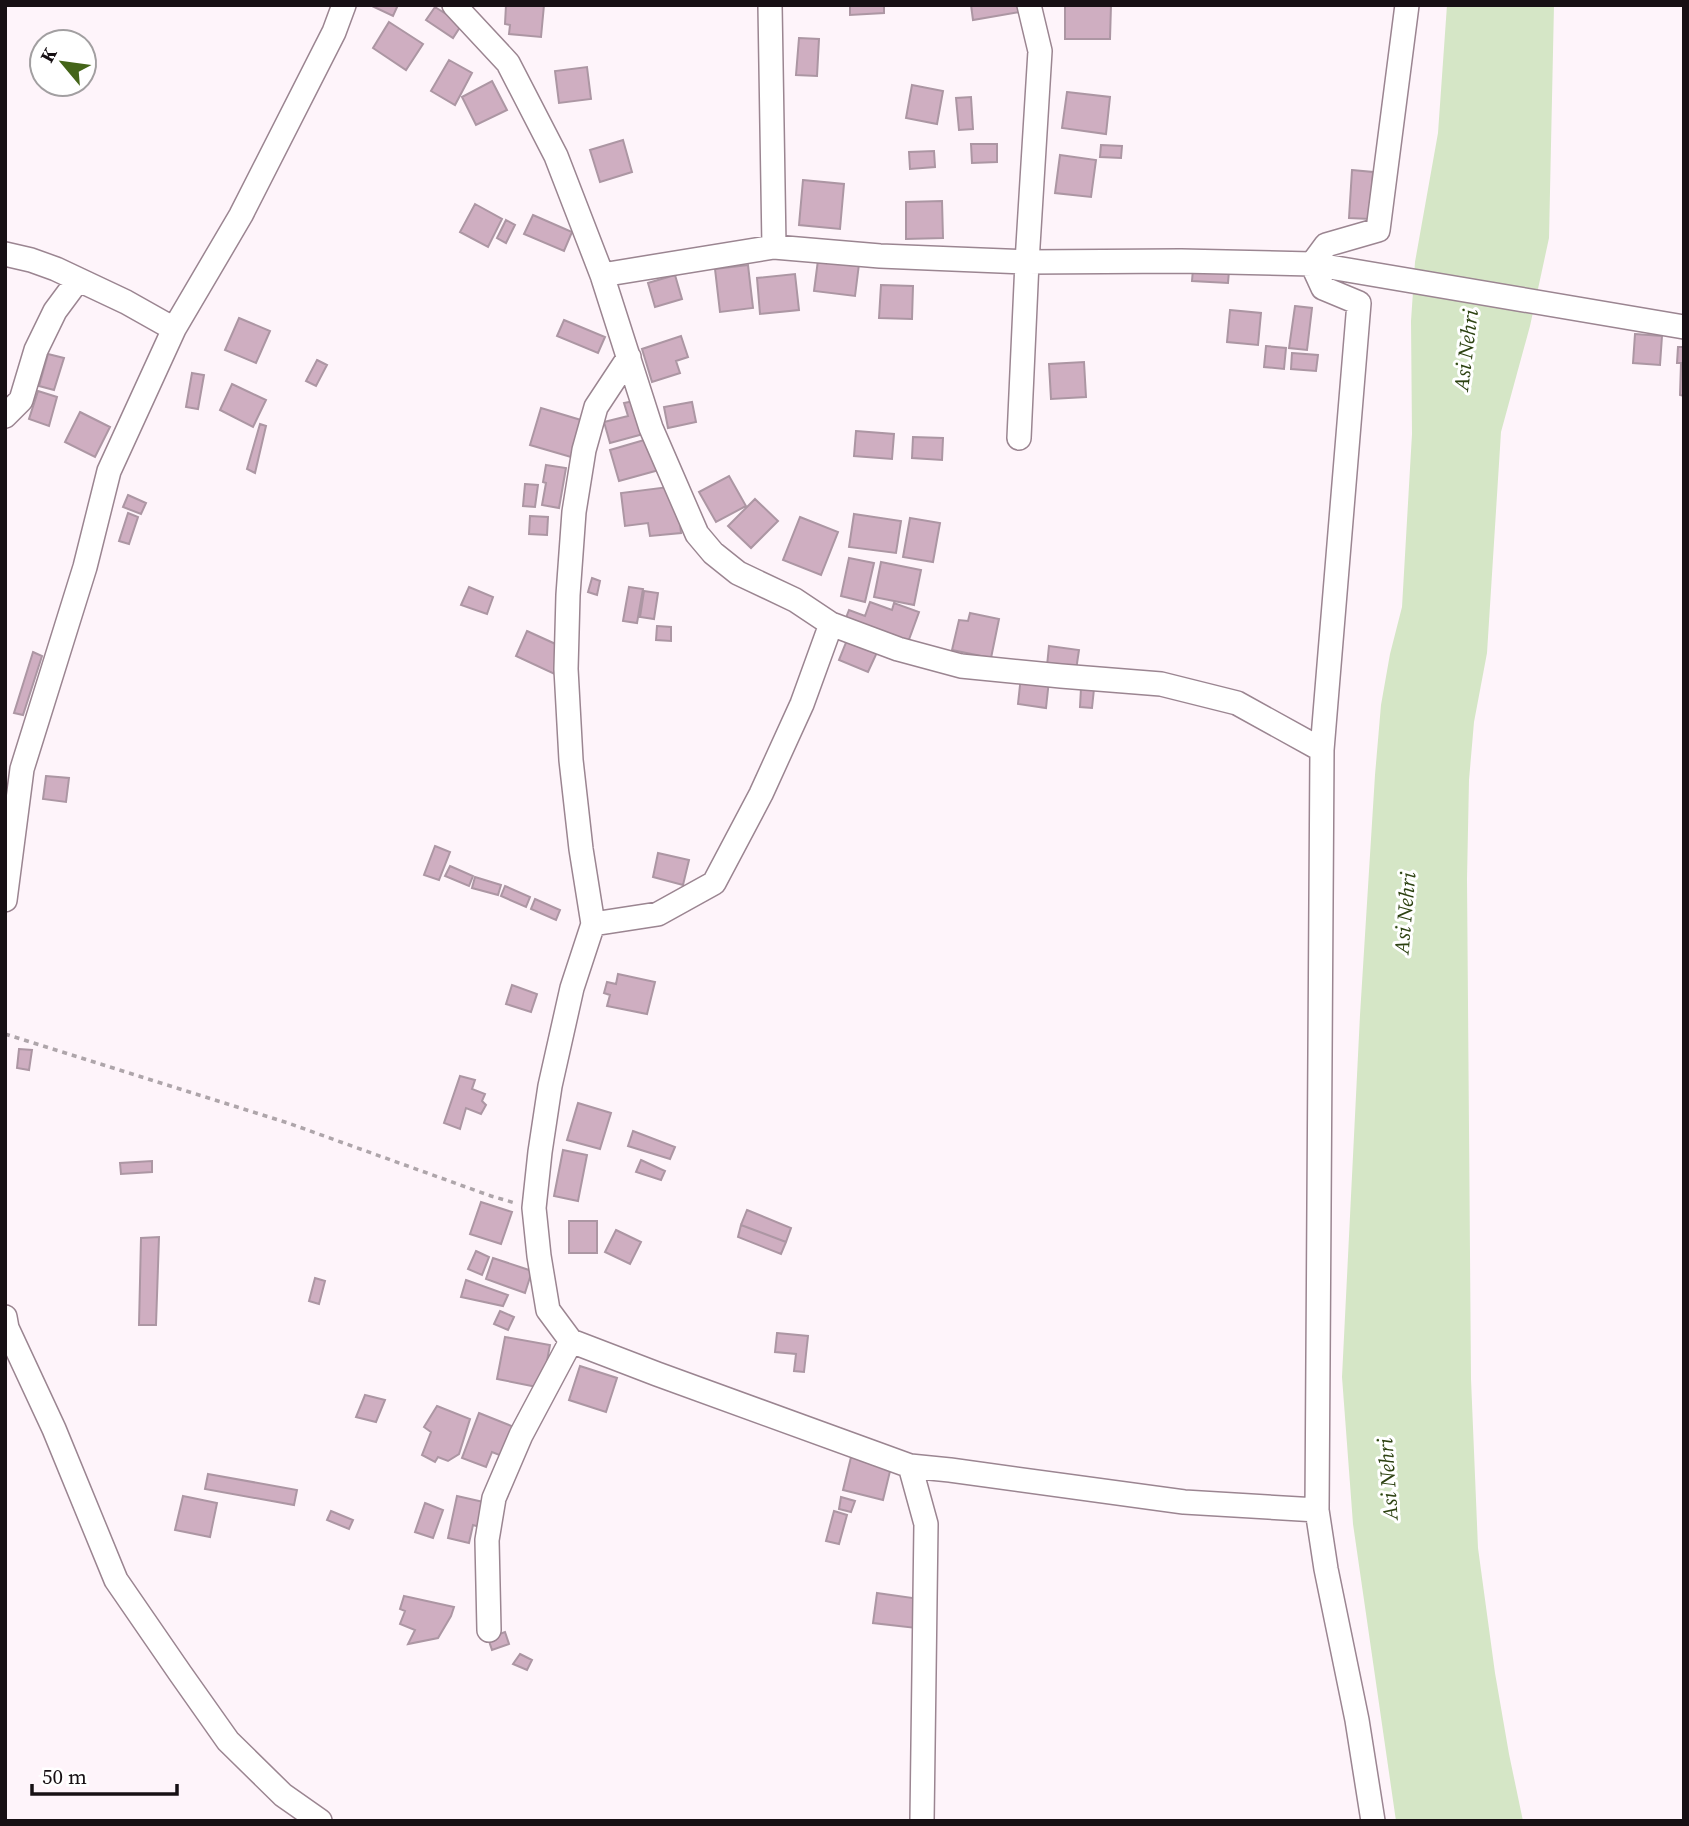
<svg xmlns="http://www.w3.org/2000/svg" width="1689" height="1826" font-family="'Source Serif 4',serif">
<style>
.water{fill:#d5e6c6}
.building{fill:#cfaec1;stroke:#ac96a3;stroke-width:2}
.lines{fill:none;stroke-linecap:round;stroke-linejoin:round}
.minor-casing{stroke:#9b8591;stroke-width:26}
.path{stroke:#aea5aa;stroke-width:3.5;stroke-dasharray:5 5;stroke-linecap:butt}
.minor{stroke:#fff;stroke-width:23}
.labels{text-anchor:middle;stroke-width:6;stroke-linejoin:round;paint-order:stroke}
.water-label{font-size:21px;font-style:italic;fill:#2d4212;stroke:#fff}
</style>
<rect width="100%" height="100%" fill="#fef4fa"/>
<path class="water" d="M 1447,5 L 1554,5 L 1549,238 L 1530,326 L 1501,432 L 1487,653 L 1474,722 L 1469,780 L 1467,879 L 1471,1379 L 1478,1548 L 1495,1673 L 1509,1754 L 1523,1821 L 1396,1821 L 1353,1524 L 1342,1377 L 1360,1015 L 1375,775 L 1381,705 L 1390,654 L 1402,607 L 1412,434 L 1411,321 L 1415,262 L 1438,133 Z"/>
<path class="building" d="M 370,5 L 398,5 L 393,16 Z
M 506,5 L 544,5 L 541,37 L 509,34 L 510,25 L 505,24 Z
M 850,5 L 884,5 L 884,13 L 850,15 Z
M 971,5 L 1019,5 L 1020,12 L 973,20 Z
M 1065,5 L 1111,5 L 1110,39 L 1065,39 Z
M 435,7 L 462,24 L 453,38 L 426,20 Z
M 389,22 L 423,44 L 406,70 L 373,48 Z
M 799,38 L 819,39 L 817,76 L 796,75 Z
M 449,60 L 472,73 L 455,105 L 431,91 Z
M 587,67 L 591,99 L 559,103 L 555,71 Z
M 492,81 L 507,110 L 476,125 L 462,97 Z
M 912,85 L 943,91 L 937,124 L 906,118 Z
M 1067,92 L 1110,97 L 1106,134 L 1062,128 Z
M 971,97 L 973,129 L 959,130 L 956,98 Z
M 623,140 L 632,172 L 600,182 L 590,150 Z
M 971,144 L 997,144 L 997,162 L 972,163 Z
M 1101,145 L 1122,146 L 1121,158 L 1100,157 Z
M 934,151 L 935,167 L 910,169 L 909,152 Z
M 1060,155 L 1096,160 L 1091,197 L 1055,193 Z
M 1352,170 L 1373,172 L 1370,219 L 1349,218 Z
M 803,180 L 844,184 L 840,229 L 799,225 Z
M 942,201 L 943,238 L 906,239 L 906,202 Z
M 475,204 L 502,219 L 488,247 L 460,232 Z
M 533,215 L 572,232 L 564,251 L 524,234 Z
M 506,220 L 515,225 L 506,243 L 497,238 Z
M 818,260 L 859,264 L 855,296 L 814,291 Z
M 748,265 L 753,308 L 720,312 L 715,269 Z
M 1193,269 L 1229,271 L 1228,283 L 1192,281 Z
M 795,274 L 799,310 L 760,314 L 757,278 Z
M 675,275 L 682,299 L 655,307 L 648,283 Z
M 881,285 L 913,286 L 912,319 L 879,318 Z
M 1295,306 L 1312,308 L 1307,350 L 1289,348 Z
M 1230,310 L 1261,313 L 1258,345 L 1227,342 Z
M 239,318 L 270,331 L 256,363 L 225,350 Z
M 564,320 L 605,337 L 598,353 L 557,336 Z
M 1635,334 L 1662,336 L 1660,365 L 1633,363 Z
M 681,336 L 688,357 L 676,361 L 680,373 L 652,382 L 642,349 Z
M 1266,346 L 1286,348 L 1284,369 L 1264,367 Z
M 1678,347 L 1684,347 L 1684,396 L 1680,395 L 1681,363 L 1677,363 Z
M 1292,353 L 1318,355 L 1316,371 L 1291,369 Z
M 48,354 L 64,358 L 54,390 L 39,386 Z
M 317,360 L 327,365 L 316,386 L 306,381 Z
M 1084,362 L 1086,397 L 1051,399 L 1049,364 Z
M 192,373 L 204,375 L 198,409 L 186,407 Z
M 232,384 L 266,400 L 253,427 L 220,410 Z
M 38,391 L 57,397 L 49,426 L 29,419 Z
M 639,400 L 647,433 L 610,443 L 604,422 L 628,416 L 624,403 Z
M 692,402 L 696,422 L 668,428 L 664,407 Z
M 541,408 L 581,420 L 571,457 L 530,445 Z
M 80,412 L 110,427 L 95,457 L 65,442 Z
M 260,424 L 266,426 L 255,473 L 247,469 Z
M 856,431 L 894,434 L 892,459 L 854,456 Z
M 913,437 L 943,438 L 942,460 L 912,458 Z
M 651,438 L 659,470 L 619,481 L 610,450 Z
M 546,465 L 566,468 L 559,508 L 542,505 L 546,483 L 543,482 Z
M 729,476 L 746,506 L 716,522 L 699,492 Z
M 525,484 L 538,485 L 535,507 L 523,506 Z
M 676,486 L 681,533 L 650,536 L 648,523 L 625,526 L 621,493 Z
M 128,495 L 146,503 L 141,514 L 123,507 Z
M 755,499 L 778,521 L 751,548 L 728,526 Z
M 128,513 L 138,517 L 129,544 L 119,541 Z
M 854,514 L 901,521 L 896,553 L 849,547 Z
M 530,516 L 548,517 L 547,535 L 529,534 Z
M 800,517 L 838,532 L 821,575 L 783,560 Z
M 910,518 L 940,523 L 933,562 L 903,557 Z
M 849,558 L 874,563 L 865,602 L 841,596 Z
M 881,562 L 921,570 L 914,605 L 874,597 Z
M 592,578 L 600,581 L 597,595 L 588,592 Z
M 469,587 L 493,597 L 487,614 L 461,605 Z
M 629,587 L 643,589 L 637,623 L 623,621 Z
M 644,591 L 658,593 L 654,619 L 640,617 Z
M 870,602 L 892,610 L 894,603 L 919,612 L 907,645 L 844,623 L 849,610 L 865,616 Z
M 970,613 L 999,619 L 991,658 L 952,650 L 959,620 L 968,621 Z
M 657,626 L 671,627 L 671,641 L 656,640 Z
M 527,631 L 560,646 L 561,677 L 516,656 Z
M 849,635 L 879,648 L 868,672 L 839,660 Z
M 1049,646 L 1079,650 L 1076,670 L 1047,666 Z
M 33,652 L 42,656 L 23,715 L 14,713 Z
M 1021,676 L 1049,680 L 1046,708 L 1018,704 Z
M 1081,688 L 1094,689 L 1092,708 L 1080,707 Z
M 46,776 L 69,778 L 66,802 L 43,799 Z
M 435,846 L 450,852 L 439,880 L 424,875 Z
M 658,853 L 689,860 L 683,885 L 653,877 Z
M 450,866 L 473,876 L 469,886 L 445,876 Z
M 475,877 L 501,885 L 498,895 L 472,888 Z
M 505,886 L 530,897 L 526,907 L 501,896 Z
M 535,899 L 560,910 L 556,920 L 531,909 Z
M 618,974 L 655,982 L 647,1014 L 607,1006 L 610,995 L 604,993 L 607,982 L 616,984 Z
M 512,985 L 537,994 L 531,1012 L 506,1004 Z
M 19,1049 L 32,1050 L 29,1070 L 17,1068 Z
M 460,1076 L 475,1080 L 472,1089 L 485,1094 L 482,1101 L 486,1105 L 481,1114 L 466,1108 L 460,1129 L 444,1123 Z
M 578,1103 L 611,1113 L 600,1149 L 567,1140 Z
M 633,1131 L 675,1147 L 670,1159 L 628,1146 Z
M 563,1150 L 587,1155 L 578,1201 L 554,1196 Z
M 641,1160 L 665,1171 L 661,1180 L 636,1172 Z
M 152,1161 L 152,1172 L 121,1174 L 120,1163 Z
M 481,1202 L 512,1212 L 501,1244 L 470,1234 Z
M 747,1210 L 791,1228 L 786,1242 L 741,1225 Z
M 569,1221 L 597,1221 L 597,1253 L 569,1253 Z
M 741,1225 L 786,1242 L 781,1254 L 738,1237 Z
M 616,1230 L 641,1242 L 630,1264 L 605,1252 Z
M 159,1237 L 156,1325 L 139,1325 L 141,1238 Z
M 476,1251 L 489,1257 L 482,1275 L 468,1269 Z
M 493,1258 L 532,1271 L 525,1293 L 486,1279 Z
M 315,1278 L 325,1281 L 319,1304 L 309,1301 Z
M 466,1280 L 508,1295 L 503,1306 L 461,1297 Z
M 500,1311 L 514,1317 L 508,1330 L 494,1324 Z
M 777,1333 L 808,1336 L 804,1372 L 794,1371 L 796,1354 L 775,1352 Z
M 505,1337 L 550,1345 L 542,1388 L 497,1379 Z
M 580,1366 L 617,1378 L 606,1412 L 569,1400 Z
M 365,1395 L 385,1400 L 376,1422 L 356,1417 Z
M 437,1406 L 470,1419 L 459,1454 L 448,1461 L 438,1457 L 435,1462 L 422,1455 L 431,1432 L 424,1427 Z
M 479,1413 L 514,1427 L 502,1456 L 492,1452 L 486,1467 L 462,1458 Z
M 852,1453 L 892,1463 L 883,1500 L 843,1490 Z
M 208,1474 L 297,1490 L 294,1505 L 205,1489 Z
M 183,1496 L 217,1503 L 210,1537 L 175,1530 Z
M 457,1496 L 488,1503 L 483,1528 L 473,1525 L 469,1543 L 448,1538 Z
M 841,1497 L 855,1501 L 851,1512 L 839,1509 Z
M 425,1503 L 443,1510 L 433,1538 L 415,1532 Z
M 331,1511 L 353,1520 L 349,1529 L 327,1520 Z
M 834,1511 L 847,1515 L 839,1544 L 826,1541 Z
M 877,1593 L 920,1599 L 916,1628 L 873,1623 Z
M 404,1596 L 454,1607 L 451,1616 L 438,1638 L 408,1644 L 415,1630 L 400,1624 L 405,1611 L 400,1609 Z
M 505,1632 L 509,1644 L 492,1650 L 488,1638 Z
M 520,1654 L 532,1660 L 527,1670 L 513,1664 Z"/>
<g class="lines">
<g class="minor-casing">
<path id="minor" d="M 454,5 L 508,63 L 556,156 L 602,275 L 651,428 L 697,534 L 713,553 L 738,573 L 795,600 L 831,624 L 802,704 L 761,794 L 714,883 L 658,914 L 593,924 L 572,988 L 550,1086 L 540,1152 L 534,1208 L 539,1256 L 548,1310 L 571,1341 L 657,1374 L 910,1466 L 926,1524 L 922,1821
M 770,5 L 774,247
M 5,254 L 31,260 L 56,269 L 126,302 L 174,329
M 602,275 L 774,247 L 880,256 L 1027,262 L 1181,261 L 1312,264 L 1684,327
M 5,416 L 21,400 L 36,350 L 55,311 L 78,280
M 1019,438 L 1027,262 L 1040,51 L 1029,5
M 831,624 L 898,649 L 961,666 L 1061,676 L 1161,684 L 1237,703 L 1322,750
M 5,900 L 22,769 L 85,567 L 109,471 L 174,329 L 241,215 L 334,32 L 344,5
M 593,924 L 581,849 L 571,760 L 566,669 L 568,595 L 574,512 L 584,450 L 596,407 L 629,357
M 5,1317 L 7,1328 L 54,1429 L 116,1580 L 180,1673 L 228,1741 L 283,1795 L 320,1821
M 910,1466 L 950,1470 L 1184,1502 L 1317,1510
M 489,1630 L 487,1540 L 494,1498 L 521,1435 L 571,1341
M 1373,1821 L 1357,1720 L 1326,1569 L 1317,1510 L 1322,750 L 1359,303 L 1323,288 L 1312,264 L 1326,245 L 1378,230 L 1407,5"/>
</g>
<path class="path" d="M 5,1034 L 288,1123 L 491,1196 L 515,1203"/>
<use href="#minor" class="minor"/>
</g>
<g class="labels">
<g class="water-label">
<text transform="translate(1466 350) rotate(-83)" y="7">Asi Nehri</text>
<text transform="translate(1405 913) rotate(-85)" y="7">Asi Nehri</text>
<text transform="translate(1388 1479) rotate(-94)" y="7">Asi Nehri</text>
</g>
</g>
<rect width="1689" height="1826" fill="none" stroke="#171014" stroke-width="14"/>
<g transform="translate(63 63) rotate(299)"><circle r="33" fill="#ffffff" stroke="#a29fa1" stroke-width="2"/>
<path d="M0-5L12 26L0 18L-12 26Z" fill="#446419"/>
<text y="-10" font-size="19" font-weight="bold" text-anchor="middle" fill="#171014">K</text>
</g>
<path d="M32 1784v10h145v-10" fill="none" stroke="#171014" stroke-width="3.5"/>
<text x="42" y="1784" font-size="21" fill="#171014" stroke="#ffffff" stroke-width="5" paint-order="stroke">50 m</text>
</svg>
